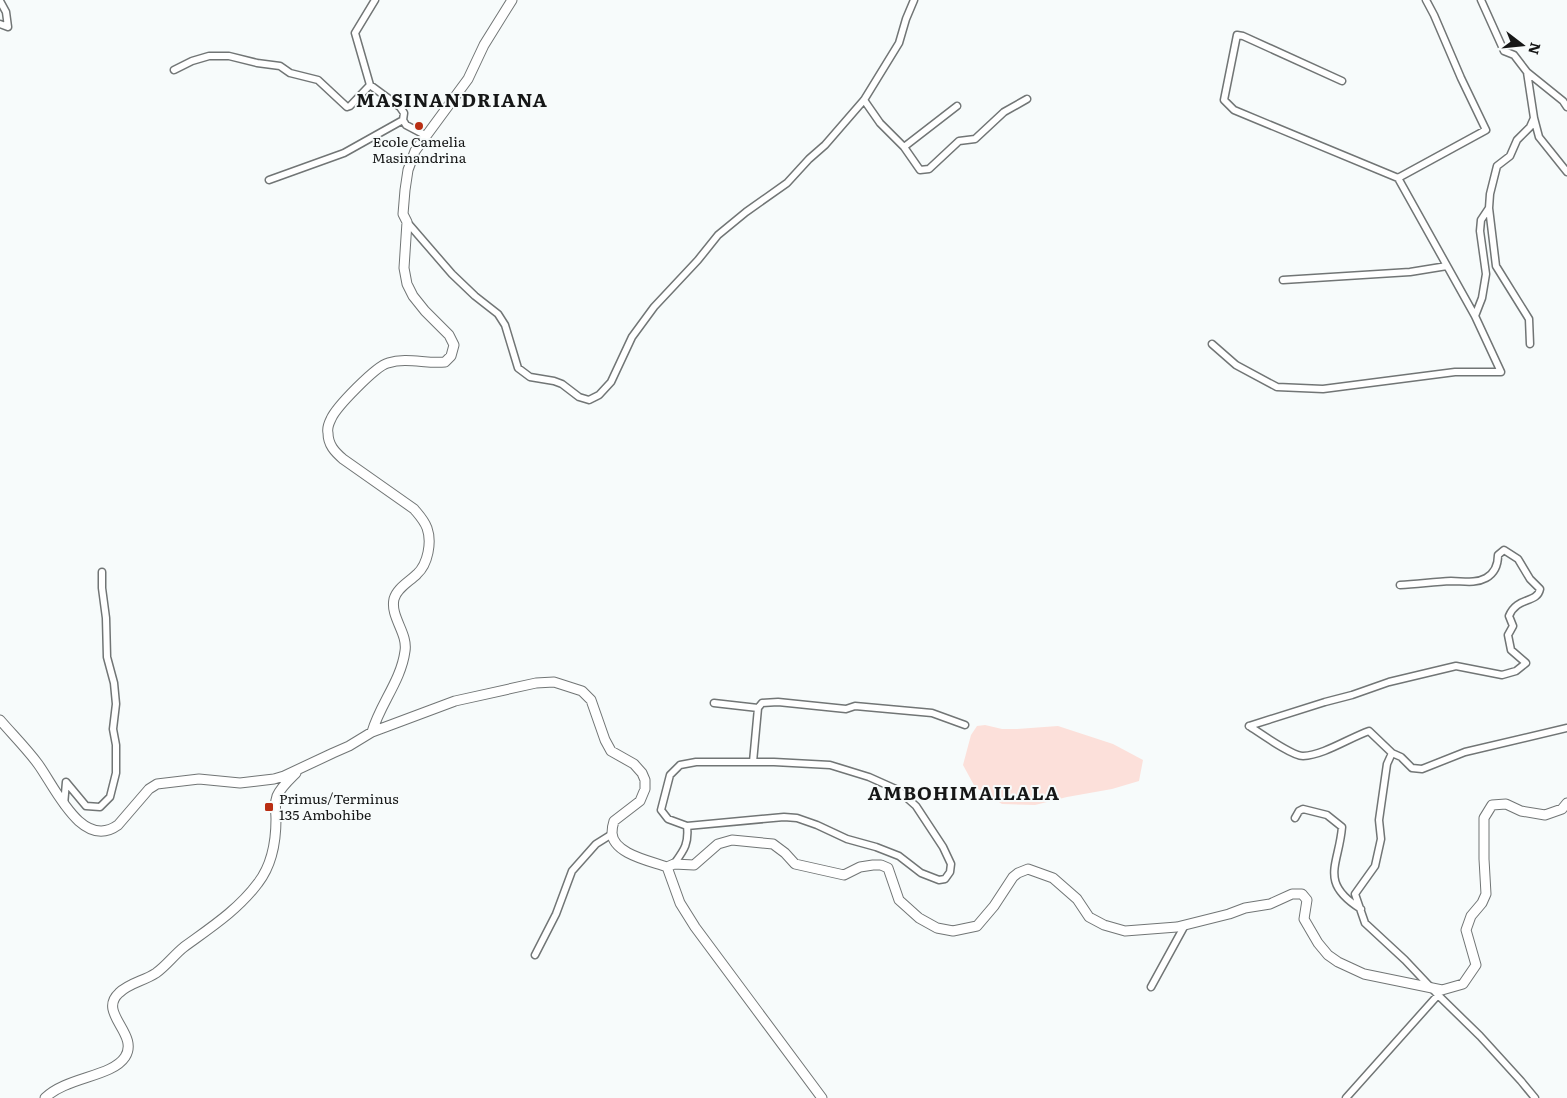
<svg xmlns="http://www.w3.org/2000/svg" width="1567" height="1098" font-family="Literata,serif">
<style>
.green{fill:#fce0da}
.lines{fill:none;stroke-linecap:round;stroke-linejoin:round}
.street-casing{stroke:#717575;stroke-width:9}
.secondary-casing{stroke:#717575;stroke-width:11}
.street{stroke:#fff;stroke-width:6}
.secondary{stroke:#fff;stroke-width:9}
.poi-dot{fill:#b92e13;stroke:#f7fbfb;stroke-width:2}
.labels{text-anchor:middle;stroke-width:4;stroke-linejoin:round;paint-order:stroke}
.poi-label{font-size:14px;fill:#161717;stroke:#f7fbfb}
.district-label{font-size:19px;font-weight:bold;letter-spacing:1px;fill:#161717;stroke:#f7fbfb}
</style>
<rect width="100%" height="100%" fill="#f7fbfb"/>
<path class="green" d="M 985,725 L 1002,729 L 1017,729 L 1058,726 L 1113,744 L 1143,760 L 1139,781 L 1112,789 L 1067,797 L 1035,805 L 1002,804 L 975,787 L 963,765 L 971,735 L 977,726 Z"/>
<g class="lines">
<g class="street-casing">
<path id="street" d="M 0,1 L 6,12 L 8,27 L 0,24
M 174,70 L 192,61 L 209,56 L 229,56 L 257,63 L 280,66 L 290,73 L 318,80 L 347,107 L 350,106 L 370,85 L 400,107 L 404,113 L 403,120 L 406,125 L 425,135
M 1527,72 L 1563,101 L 1567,107
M 1342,81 L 1243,36 L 1237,35 L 1224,100 L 1234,110 L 1398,178
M 370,85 L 355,33 L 375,0
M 864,100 L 880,123 L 904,147 L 957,106
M 1534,118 L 1539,137 L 1567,172
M 904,147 L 920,170 L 929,169 L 959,141 L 975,139 L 1004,112 L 1027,99
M 269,180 L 344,153 L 403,120
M 1489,208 L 1496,266 L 1529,319 L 1530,344
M 407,222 L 452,274 L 475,296 L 498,314 L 505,325 L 518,368 L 530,377 L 554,381 L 562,384 L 579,397 L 589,400 L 599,395 L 611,382 L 632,337 L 654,307 L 698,260 L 718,235 L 746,212 L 787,183 L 809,159 L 825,145 L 864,100 L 899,43 L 906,19 L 914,0
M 1283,280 L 1410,272 L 1447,266
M 1475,316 L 1482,298 L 1486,274 L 1480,231 L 1481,220 L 1489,208 L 1490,194 L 1497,166 L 1510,156 L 1517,140 L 1530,127 L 1534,118 L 1527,72 L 1514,55 L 1504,51 L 1481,0
M 1212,344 L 1236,365 L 1277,387 L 1323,389 L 1455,372 L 1501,372 L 1475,316 L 1398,178 L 1486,130 L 1461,78 L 1434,15 L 1426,0
M 714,703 L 758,708 L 753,762
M 758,708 L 762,703 L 778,702 L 846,709 L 855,706 L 932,713 L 965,725
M 1249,726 C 1260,733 1292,756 1303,756 C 1324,755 1349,738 1369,731 L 1392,753 L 1387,764 L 1379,820 L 1381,839 L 1375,866 L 1355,894 L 1365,923 L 1405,960 L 1438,995 L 1480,1036 L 1521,1081 L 1535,1098
M 1249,726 L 1325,702 L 1352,695 L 1389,682 L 1456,666 L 1502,675 L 1516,671 L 1526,663 L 1511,650 L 1508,635 L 1513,626 L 1509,616 C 1517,596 1537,604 1540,589 L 1530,579 L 1518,559 L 1504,550 L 1498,555 C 1498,565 1495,573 1486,578 C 1475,584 1463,581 1451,581 C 1434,582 1417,584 1400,585
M 1392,753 L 1401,757 L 1412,768 L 1422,769 L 1465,752 L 1567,728
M 64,805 L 66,782 L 86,806 L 100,807 L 110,797 L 116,773 L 116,745 L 113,729 L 116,704 L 114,683 L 107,657 L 106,618 L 102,588 L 102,572
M 1295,818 L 1299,811 L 1303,809 L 1327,815 L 1342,827 C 1339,865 1318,882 1361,909
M 674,864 C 684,850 689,844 687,826 L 668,819 L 661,810 L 670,775 L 680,765 L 696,762 L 774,762 L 830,765 L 869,777 L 898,790 L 916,806 L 943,847 L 951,864 L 950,872 L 945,879 L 939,880 L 921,873 L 899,856 L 876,847 L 847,839 L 817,825 L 797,818 L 784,817 L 687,826
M 535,955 L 556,914 L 572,871 L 596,844 L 612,834
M 1151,987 L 1185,925
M 1346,1098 L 1438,995"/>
</g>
<g class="secondary-casing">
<path id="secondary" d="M 0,720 C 13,735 27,749 38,764 C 55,787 82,851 118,825 L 149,789 L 157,784 L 199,779 L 240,783 L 274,779 L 284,776 L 333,753 L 349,746 L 372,732 L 455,701 L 536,683 L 554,682 L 582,691 L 591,700 L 605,740 L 611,751 L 634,764 L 642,773 L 645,780 L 645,789 L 640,801 L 614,821 C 613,824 612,829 612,833 C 613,854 651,861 667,867 L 674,864 L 694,865 L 718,844 L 732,840 L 773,844 L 785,853 L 795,864 L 844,875 L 860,867 L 873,865 L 881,865 L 888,868 L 899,900 L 919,918 L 937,928 L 953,931 L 977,926 L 994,906 L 1013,877 L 1018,873 L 1028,869 L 1053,878 L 1077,899 L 1089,917 L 1104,925 L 1125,931 L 1177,927 L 1229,914 L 1245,908 L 1270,904 L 1292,894 L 1302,894 L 1307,900 L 1304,919 L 1318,943 L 1328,955 L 1338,962 L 1364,974 L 1442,990 L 1463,984 L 1476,965 L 1466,930 L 1471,916 L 1482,903 L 1486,894 L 1484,859 L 1484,818 L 1492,805 L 1506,804 L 1521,811 L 1545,815 L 1562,809 L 1567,803
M 372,732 C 380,704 401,681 405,651 C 408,633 390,617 394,599 C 397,588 409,582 417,574 C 428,564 432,542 427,528 C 424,520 419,515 414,509 L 343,459 C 335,452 328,445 328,433 C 327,429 329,423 331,419 C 336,407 376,366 388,363 C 407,357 426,364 445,362 L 451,356 L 454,345 L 449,335 L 425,311 L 413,296 L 407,284 L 404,268 L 407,222 L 403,214 L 405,190 L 408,170 L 415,151 L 468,79 L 484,45 L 512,0
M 667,867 L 680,903 L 695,927 L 822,1098
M 45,1098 C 66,1077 112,1077 125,1057 C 140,1034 97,1013 119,993 C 129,983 144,981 156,973 C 166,966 174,955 184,947 C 210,928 238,910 258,883 C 272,865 276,842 276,819 C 276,811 274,804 277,796 C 281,787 289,780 296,773"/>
</g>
<use href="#street" class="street"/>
<use href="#secondary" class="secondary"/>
</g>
<g class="poi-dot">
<circle cx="419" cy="126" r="5"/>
<rect x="264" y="802" width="10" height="10" rx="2.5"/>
</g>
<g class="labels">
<g class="poi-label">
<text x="419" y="147">Ecole Camelia<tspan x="419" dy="16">Masinandrina</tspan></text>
<text x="279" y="804" text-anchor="start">Primus/Terminus<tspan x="279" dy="16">135 Ambohibe</tspan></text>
</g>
<g class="district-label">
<text x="452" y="107">MASINANDRIANA</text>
<text x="964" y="800">AMBOHIMAILALA</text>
</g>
</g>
<g transform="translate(1522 45) rotate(106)" stroke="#f7fbfb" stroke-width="4" paint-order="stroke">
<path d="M0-4L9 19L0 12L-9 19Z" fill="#161717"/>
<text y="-8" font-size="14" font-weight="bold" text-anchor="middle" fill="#161717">N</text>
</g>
</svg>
